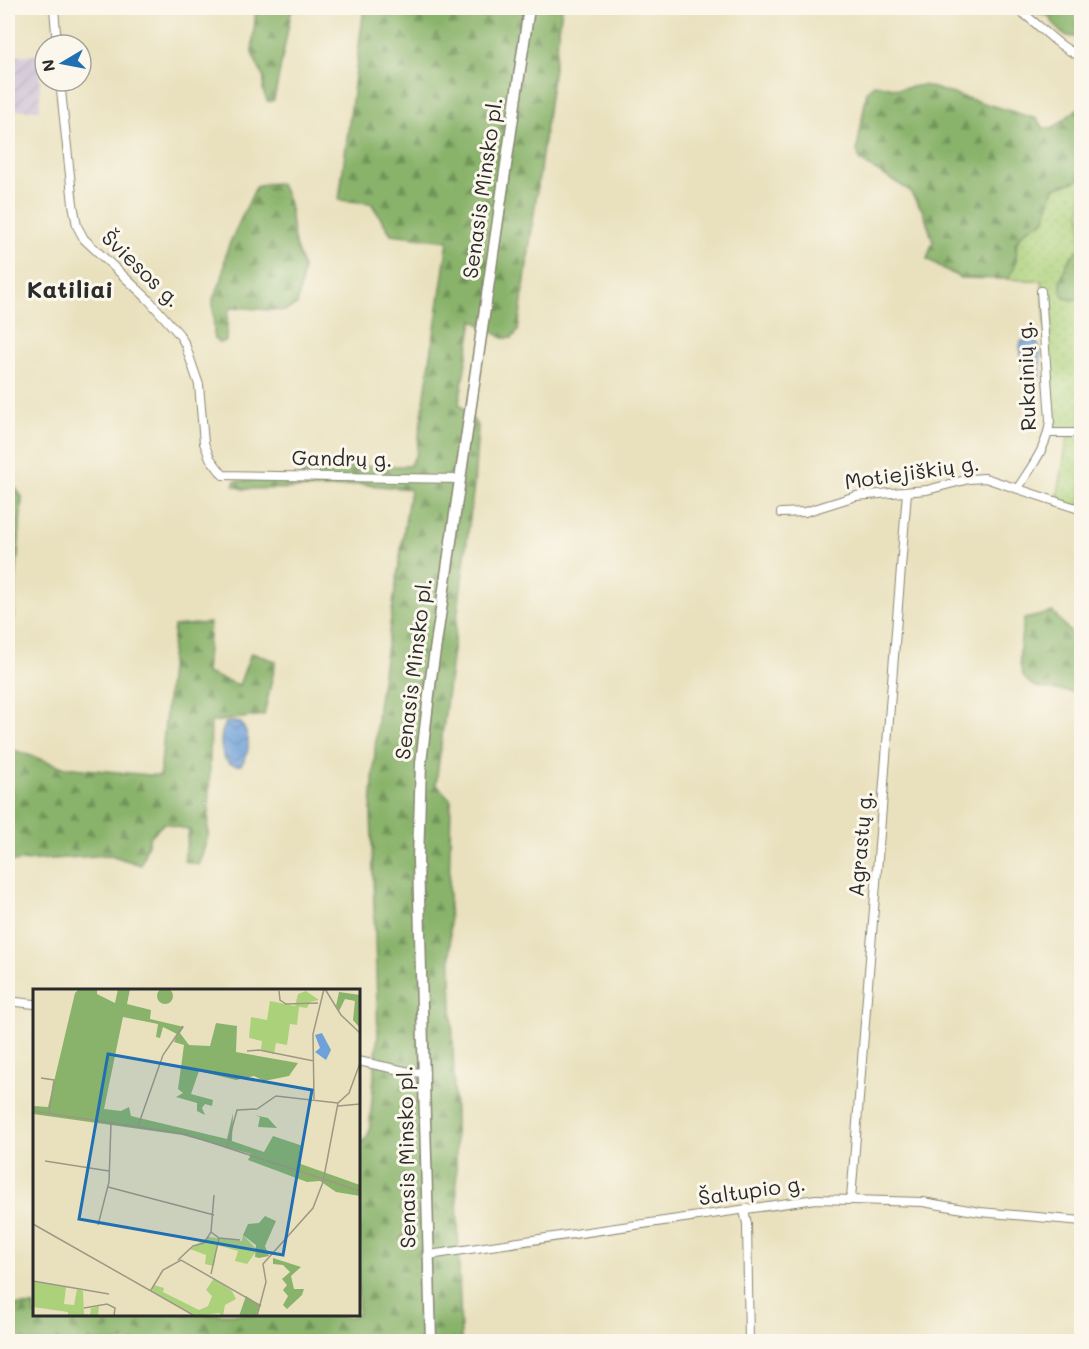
<svg xmlns="http://www.w3.org/2000/svg" width="1089" height="1349" font-family="Mali,sans-serif">
<style>
.industrial{fill:url(#industrial-furrows)}
.grass{fill:url(#grass-dots);stroke:#6c7e53;stroke-width:1.5}
.forest{fill:url(#forest-firs);stroke:#5a6f4b;stroke-width:1.5}
.water{fill:url(#water-waves);stroke:#4c6682;stroke-width:1.5}
.lines{fill:none;stroke-linecap:round;stroke-linejoin:round}
.minor-casing{stroke:#8a8674;stroke-width:10}
.secondary-casing{stroke:#8a8674;stroke-width:13}
.minor{stroke:#fff;stroke-width:8}
.secondary{stroke:#fff;stroke-width:10}
.labels{text-anchor:middle;stroke-width:6;stroke-linejoin:round;paint-order:stroke}
.street-label{font-size:21px;fill:#2b2b2b;stroke:#fbf7ec}
.quarter-label{font-size:24px;font-weight:bold;fill:#2b2b2b;stroke:#fbf7ec}
.inset-road{fill:none;stroke:#9d9883;stroke-width:1.5}
.view{fill:#1f6fb2;fill-opacity:0.15;stroke:#1f6fb2;stroke-width:3}
.inset-edge{fill:none;stroke:#2b2b2b;stroke-width:3}
</style>
<defs>
<pattern id="industrial-furrows" width="10" height="10" patternUnits="userSpaceOnUse" patternTransform="scale(1.5)"><rect width="10" height="10" fill="#cbbfd5"/><path d="M-1 1l2-2M0 10L10 0M9 11l2-2" fill="none" stroke="#aea4b7"/></pattern>
<pattern id="grass-dots" width="8" height="8" patternUnits="userSpaceOnUse" patternTransform="scale(1.5)"><rect width="8" height="8" fill="#acd17b"/><path d="M2 2h.1M6 6h.1" fill="none" stroke="#94b46a" stroke-width="1.8" stroke-linecap="round"/></pattern>
<pattern id="forest-firs" width="22" height="20" patternUnits="userSpaceOnUse" patternTransform="scale(1.5)"><rect width="22" height="20" fill="#89b36b"/><path d="M5 1l3.5 6h-7zM16 11l3.5 6h-7z" fill="#709258"/></pattern>
<pattern id="water-waves" width="16" height="10" patternUnits="userSpaceOnUse" patternTransform="scale(1.5)"><rect width="16" height="10" fill="#6ea0d9"/><path d="M0 5q4-4 8 0t8 0" fill="none" stroke="#5b83b0"/></pattern>
</defs>
<rect width="100%" height="100%" fill="#fbf7ec"/>
<filter id="ink" filterUnits="userSpaceOnUse"><feTurbulence type="fractalNoise" baseFrequency=".0167" numOctaves="2"/><feDisplacementMap in="SourceGraphic" scale="12" xChannelSelector="R" yChannelSelector="G"/><feConvolveMatrix kernelMatrix="1 2 1 2 8 2 1 2 1" color-interpolation-filters="sRGB"/></filter>
<filter id="wash" filterUnits="userSpaceOnUse"><feTurbulence type="fractalNoise" baseFrequency=".008" numOctaves="4" result="noise"/><feDisplacementMap in="SourceGraphic" scale="24" xChannelSelector="R" yChannelSelector="G"/><feGaussianBlur stdDeviation="1.35" result="paint"/><feColorMatrix in="noise" values="0 0 0 0 0 0 0 0 0 0 0 0 0 0 0 0 0 1.4 0 .05"/><feComposite in="paint" operator="in"/></filter>
<g filter="url(#wash)">
<rect width="100%" height="100%" fill="#e9e1be"/>
<path class="industrial" d="M 40,55 L 40,110 L 8,110 L 8,56 Z"/>
<path class="grass" d="M 1081,177 L 1081,248 C 1067,258 1055,281 1064,297 L 1072,300 L 1081,299 L 1081,431 L 1054,431 L 1042,281 L 1007,279 C 1027,256 998,240 1044,221 L 1054,188 L 1076,181 Z
M 1068,436 L 1081,436 L 1081,508 L 1057,500 Z"/>
<path class="forest" d="M 256,8 L 292,8 L 274,100 L 270,102 L 267,101 L 263,91 L 264,79 L 252,53 Z
M 364,8 L 445,8 L 482,11 L 483,8 L 562,8 L 518,331 L 512,338 L 503,338 L 473,320 L 459,403 L 478,426 L 474,485 L 436,784 L 451,800 L 449,898 L 461,1341 L 8,1342 L 8,1305 L 34,1306 L 34,1314 L 285,1314 L 352,1317 L 353,1315 L 358,1314 L 359,1142 L 363,1142 L 369,1133 L 378,1033 L 371,810 L 378,707 L 410,489 L 359,484 L 333,488 L 243,489 L 233,485 L 235,481 L 298,478 L 317,466 L 409,466 L 416,455 L 448,241 L 391,234 L 371,203 L 339,200 Z
M 1031,8 L 1081,8 L 1081,37 C 1061,38 1059,32 1049,16 L 1033,11 Z
M 875,84 L 899,89 L 923,85 L 1037,119 L 1044,128 L 1052,129 L 1081,106 L 1081,177 L 1076,181 L 1054,188 L 1044,221 L 1028,228 L 1015,243 C 1018,258 1017,267 1007,279 L 960,278 L 927,259 L 933,241 L 923,211 L 909,190 L 860,161 L 857,149 L 867,91 Z
M 271,183 L 280,184 C 293,202 290,223 295,244 C 297,253 303,261 303,271 C 302,282 299,294 297,305 L 285,311 L 232,307 L 228,312 L 226,341 L 219,343 L 214,337 L 213,299 L 222,279 L 226,253 L 231,240 L 256,187 Z
M 1081,248 L 1081,299 L 1068,299 L 1062,295 C 1058,278 1067,258 1081,248 Z
M 8,478 L 22,497 L 8,691 Z
M 1053,612 L 1081,645 L 1081,683 L 1077,692 C 1064,690 1046,691 1034,686 C 1011,675 1022,638 1024,619 Z
M 210,623 L 206,673 L 239,685 L 251,653 L 276,661 L 264,715 L 211,722 L 208,836 L 199,865 L 184,861 L 189,830 L 164,823 L 150,837 L 141,865 L 110,855 L 8,862 L 8,748 L 63,767 L 160,776 L 174,626 Z"/>
<path class="water" d="M 1030,339 L 1036,341 L 1040,349 L 1041,376 L 1036,380 L 1028,379 L 1023,372 L 1020,345 L 1022,341 Z
M 231,722 L 241,723 C 251,738 251,751 241,765 C 218,768 219,739 225,723 Z"/>
</g>
<g filter="url(#ink)">
<g class="lines">
<g class="minor-casing">
<path id="minor" d="M 54,8 L 57,45
M 1016,8 C 1039,23 1055,46 1082,57
M 60,81 L 73,204 L 77,226 L 84,239 L 147,298 L 179,334 L 185,344 L 199,385 L 204,443 L 210,458 L 223,475 L 460,479
M 1049,433 L 1082,433
M 1018,488 C 1032,466 1048,446 1050,420 L 1041,291
M 781,513 L 805,512 L 856,496 L 927,490 L 969,479 L 985,478 L 1082,510
M 8,1001 L 34,1004
M 358,1061 L 410,1072 L 425,1073
M 851,1199 L 907,492
M 744,1210 L 747,1224 L 749,1342
M 429,1255 L 816,1199 L 923,1202 L 980,1212 L 1082,1221"/>
</g>
<g class="secondary-casing">
<path id="secondary" d="M 431,1342 L 418,860 L 421,763 L 431,678 L 529,8"/>
</g>
<use href="#minor" class="minor"/>
<use href="#secondary" class="secondary"/>
</g>
</g>
<g class="labels">
<g class="street-label">
<text transform="translate(483 188) rotate(-82)" y="7">Senasis Minsko pl.</text>
<text transform="translate(141 269) rotate(44)" y="7">Šviesos g.</text>
<text transform="translate(1027 376) rotate(-92)" y="7">Rukainių g.</text>
<text transform="translate(342 459) rotate(1)" y="7">Gandrų g.</text>
<text transform="translate(912 473) rotate(-8)" y="7">Motiejiškių g.</text>
<text transform="translate(414 669) rotate(-83)" y="7">Senasis Minsko pl.</text>
<text transform="translate(861 844) rotate(-85)" y="7">Agrastų g.</text>
<text transform="translate(407 1157) rotate(-91)" y="7">Senasis Minsko pl.</text>
<text transform="translate(752 1191) rotate(-8)" y="7">Šaltupio g.</text>
</g>
<g class="quarter-label">
<text x="70" y="298">Katiliai</text>
</g>
</g>
<g transform="translate(33 989)">
<rect width="327" height="327" fill="#e9e1be"/>
<path d="M 273,2 L 286,11 L 277,13 L 274,19 L 266,18 L 264,36 L 257,35 L 254,56 L 243,54 L 241,65 L 228,61 L 229,52 L 216,49 L 218,28 L 234,31 L 237,12 L 262,17 L 265,5 ZM 210,246 L 224,261 L 214,275 L 202,272 L 205,262 L 184,256 L 181,277 L 172,275 L 173,266 L 157,260 L 175,248 L 209,252 ZM 181,289 L 199,302 L 203,310 L 192,316 L 190,327 L 186,324 L 164,327 L 119,302 L 121,296 L 131,299 L 130,303 L 166,321 L 175,317 L 179,307 L 173,301 ZM 0,292 L 33,298 L 31,315 L 41,316 L 44,300 L 50,302 L 51,325 L 57,326 L 58,319 L 66,317 L 65,327 L 35,327 L 35,323 L 0,318 Z" fill="#acd17b"/>
<path d="M124 7a8 8 0 1 1 16 0a8 8 0 1 1-16 0ZM 46,0 L 64,0 L 64,5 L 82,14 L 85,0 L 97,0 L 94,15 L 118,21 L 117,30 L 151,38 L 147,44 L 156,56 L 177,57 L 183,34 L 204,37 L 203,63 L 265,74 L 256,87 L 231,92 L 221,87 L 203,91 L 166,82 L 158,105 L 180,111 L 179,117 L 172,115 L 169,119 L 172,126 L 164,122 L 164,114 L 143,108 L 150,104 L 145,100 L 151,56 L 141,53 L 144,45 L 130,38 L 127,49 L 123,48 L 125,35 L 90,28 L 71,120 L 88,122 L 96,118 L 98,127 L 194,150 L 200,124 L 199,152 L 231,163 L 240,147 L 270,157 L 265,174 L 327,196 L 327,207 L 303,203 L 287,192 L 274,193 L 215,171 L 218,165 L 149,146 L 0,125 L 0,117 L 15,118 L 42,4 ZM 306,3 L 327,6 L 326,38 L 320,31 L 322,12 L 312,10 L 306,22 L 303,17 ZM 221,126 L 235,129 L 244,139 L 225,138 L 227,128 ZM 232,227 L 243,232 L 232,257 L 236,267 L 226,269 L 222,268 L 223,256 L 210,246 L 215,235 L 226,234 ZM 240,269 L 268,278 L 258,287 L 261,300 L 271,300 L 269,306 L 254,320 L 250,316 L 255,307 L 250,301 L 254,296 L 249,290 L 257,283 L 250,276 L 240,275 ZM 213,307 L 227,316 L 223,327 L 206,327 Z" fill="#89b36b"/>
<path d="M 289,44 L 298,61 L 293,71 L 282,63 L 287,59 L 282,46 Z" fill="#6ea0d9"/>
<path class="inset-road" d="M 292,0 L 308,26 L 327,44M 246,2 L 247,11 L 253,15 L 285,14M 214,62 L 226,61 L 281,72M 8,89 L 21,91 L 16,124M 281,110 L 280,45 L 291,0M 305,117 L 327,115M 0,122 L 152,145 L 327,202M 105,137 L 130,66 L 150,37M 194,158 L 204,121 L 224,120 L 243,107 L 305,114M 12,172 L 76,182M 75,198 L 181,226M 0,235 L 162,327M 65,236 L 76,193 L 78,134M 178,243 L 186,249 L 207,251M 145,271 L 160,257 L 171,254 L 178,243 L 181,206M 178,285 L 186,249M 0,292 L 76,305M 118,301 L 130,281 L 148,271 L 228,317M 51,319 L 74,315 L 82,319 L 81,327M 224,327 L 233,293 L 230,275 L 280,219 L 290,193 L 305,114 L 316,104 L 327,74"/>
<path class="view" d="M 75,65 L 279,101 L 250,266 L 46,230 Z"/>
<rect width="327" height="327" class="inset-edge"/>
</g>
<rect width="1089" height="1349" fill="none" stroke="#fbf7ec" stroke-width="30"/>
<g transform="translate(63 63) rotate(260)"><circle r="28" fill="#fbf7ec" stroke="#a8a59f" stroke-width="1.5"/>
<path d="M0-4.5L10 22L0 15L-10 22Z" fill="#1f6fb2"/>
<text y="-9" font-size="16" font-weight="bold" text-anchor="middle" fill="#2b2b2b">N</text>
</g>
</svg>
